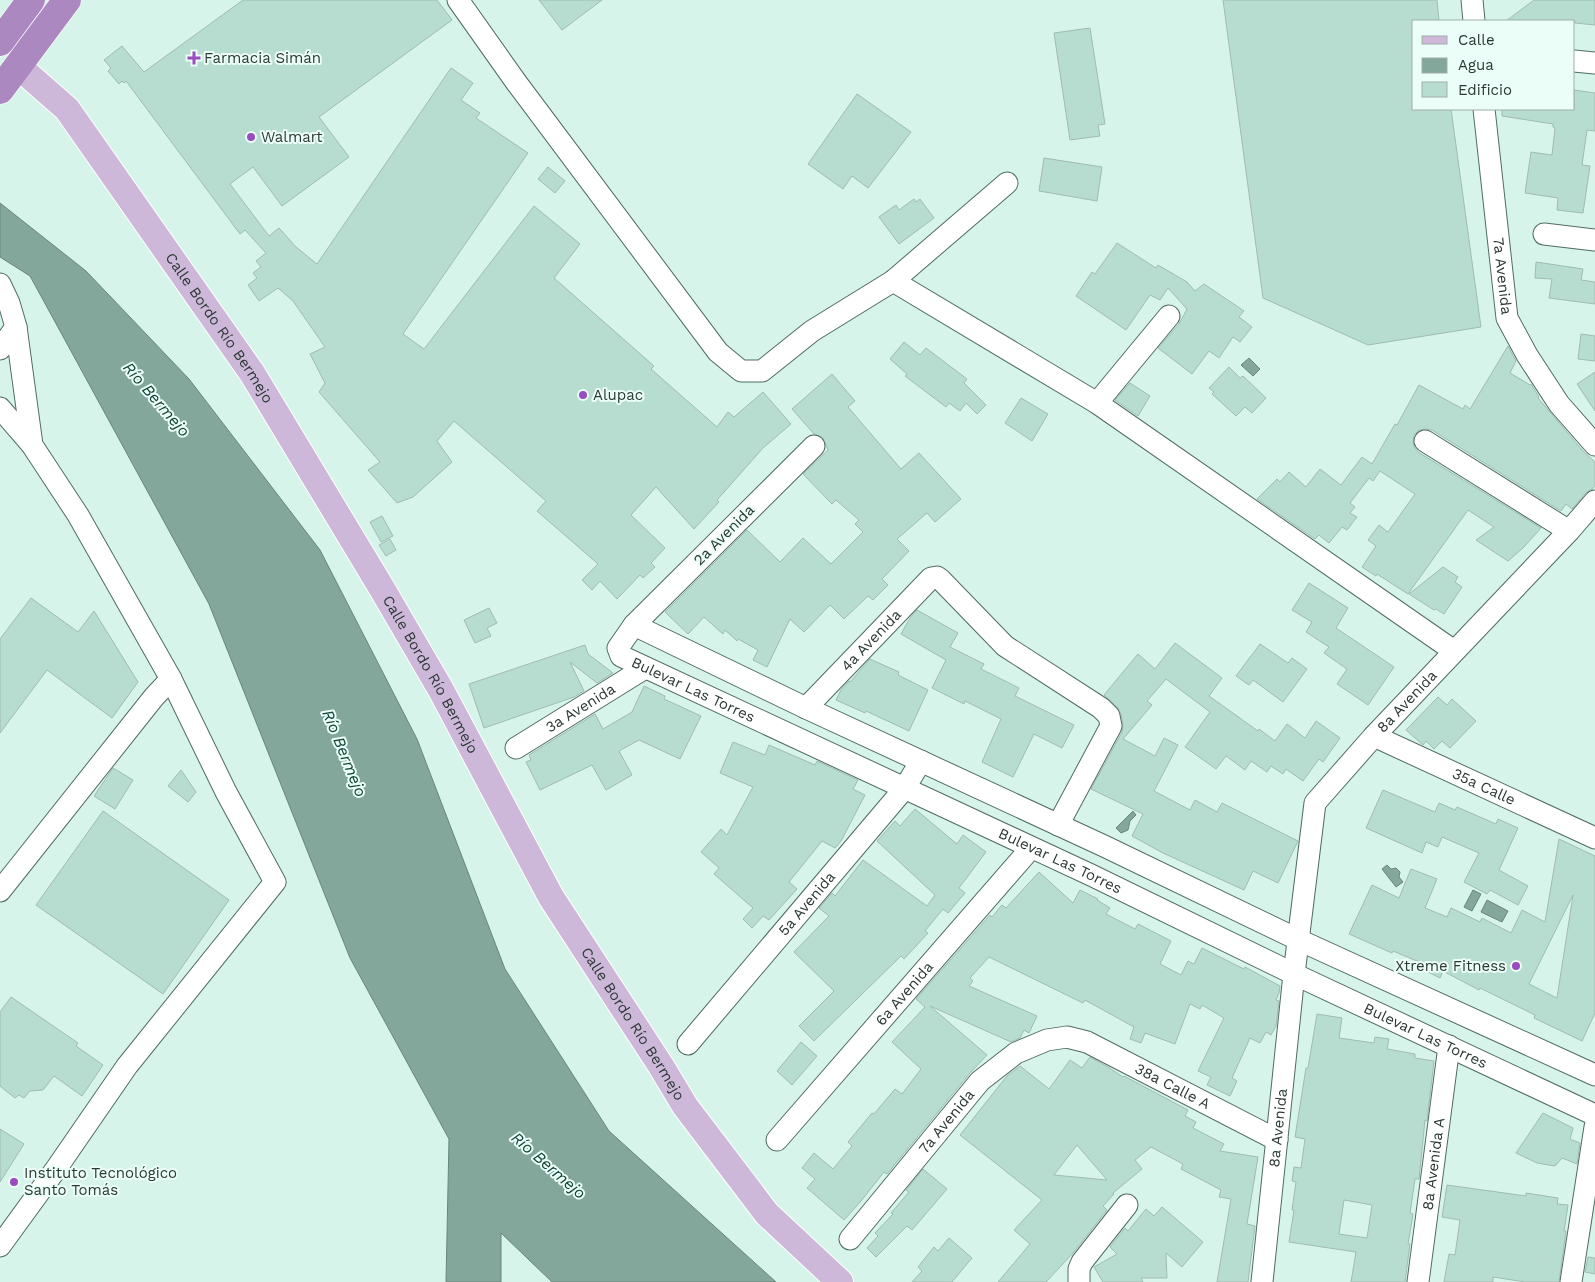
<svg xmlns="http://www.w3.org/2000/svg" width="1595" height="1282" font-family="'Work Sans',sans-serif">
<style>
.water{fill:#83a79b;stroke:#69867c}
.building{fill:#b7dcd0;stroke:#a0bcb2;fill-rule:evenodd}
.lines{fill:none;stroke-linecap:round;stroke-linejoin:round}
.minor-casing{stroke:#516b63;stroke-width:23}
.major-casing{stroke:#fff;stroke-width:28}
.highway-casing{stroke:#fff;stroke-width:29}
.minor{stroke:#fff;stroke-width:21}
.major{stroke:#cdb8da;stroke-width:26}
.highway{stroke:#ac88c1;stroke-width:28}
.poi-dot{fill:#994dbf;stroke:#ecfef8;stroke-width:2}
.labels{text-anchor:middle;stroke-width:4;stroke-linejoin:round;paint-order:stroke}
.poi-label{font-size:15px;fill:#2c3834;stroke:#ecfef8;text-anchor:start}
.street-label{font-size:15px;fill:#2c3834;stroke:#ecfef8}
.water-label{font-size:16px;font-style:italic;fill:#0f4336;stroke:#ecfef8}
</style>
<rect width="100%" height="100%" fill="#d6f4e9"/>
<path class="water" d="M 0,203 L 86,271 L 189,379 L 320,550 L 417,739 L 505,969 L 609,1131 L 776,1282 L 552,1282 L 501,1233 L 501,1282 L 446,1282 L 449,1139 L 350,958 L 209,604 L 30,276 L 0,257 Z
M 1249,358 L 1260,369 L 1253,376 L 1241,365 Z
M 1133,811 L 1136,815 L 1130,821 L 1128,830 L 1121,833 L 1116,828 Z
M 1387,865 L 1391,869 L 1396,868 L 1400,872 L 1399,877 L 1403,882 L 1396,887 L 1382,869 Z
M 1473,890 L 1481,894 L 1472,911 L 1464,907 Z
M 1487,900 L 1508,911 L 1502,922 L 1481,912 Z"/>
<path class="building" d="M 243,0 L 437,0 L 452,20 L 319,117 L 349,157 L 282,206 L 253,167 L 230,184 L 269,236 L 279,228 L 296,247 L 317,264 L 451,68 L 473,83 L 461,100 L 480,113 L 476,118 L 528,153 L 403,334 L 424,349 L 534,206 L 580,244 L 554,278 L 654,366 L 651,369 L 717,427 L 728,412 L 734,417 L 763,392 L 791,424 L 763,448 L 717,500 L 719,502 L 694,529 L 656,487 L 631,515 L 665,548 L 651,563 L 655,567 L 643,578 L 640,575 L 617,599 L 600,581 L 592,590 L 582,580 L 598,564 L 537,511 L 546,501 L 454,421 L 437,441 L 452,462 L 413,497 L 397,503 L 368,470 L 380,462 L 319,392 L 325,383 L 310,354 L 325,347 L 293,301 L 278,288 L 259,301 L 248,285 L 257,278 L 253,273 L 261,267 L 256,261 L 266,253 L 245,230 L 240,234 L 126,81 L 124,83 L 122,81 L 119,84 L 108,71 L 111,68 L 104,60 L 122,46 L 144,72 Z
M 539,0 L 602,0 L 562,30 Z
M 1223,0 L 1437,0 L 1439,21 L 1414,21 L 1414,109 L 1451,109 L 1481,327 L 1368,345 L 1263,298 Z
M 1534,0 L 1595,0 L 1595,25 L 1575,23 L 1575,21 L 1506,21 Z
M 1090,28 L 1105,124 L 1098,125 L 1100,136 L 1070,140 L 1054,33 Z
M 1574,90 L 1595,93 L 1595,131 L 1587,130 L 1582,165 L 1590,166 L 1583,213 L 1557,210 L 1558,198 L 1525,193 L 1531,152 L 1552,155 L 1555,128 L 1553,127 L 1553,124 L 1502,116 L 1502,109 L 1574,109 Z
M 857,94 L 911,132 L 868,188 L 852,176 L 843,189 L 808,164 Z
M 1044,158 L 1102,167 L 1097,201 L 1039,191 Z
M 548,167 L 565,181 L 555,193 L 538,179 Z
M 914,199 L 916,202 L 920,199 L 934,218 L 899,244 L 879,217 L 896,205 L 899,210 Z
M 1117,243 L 1156,268 L 1158,265 L 1187,282 L 1195,291 L 1204,284 L 1244,311 L 1239,317 L 1252,327 L 1240,342 L 1233,337 L 1219,358 L 1209,351 L 1192,374 L 1158,348 L 1179,324 L 1187,309 L 1168,288 L 1160,300 L 1150,295 L 1126,330 L 1076,296 L 1092,272 L 1095,274 Z
M 1536,262 L 1583,269 L 1581,280 L 1595,282 L 1595,304 L 1549,298 L 1552,279 L 1535,278 Z
M 1581,334 L 1595,336 L 1595,361 L 1578,359 Z
M 904,342 L 920,355 L 926,348 L 967,379 L 964,383 L 986,405 L 977,414 L 966,403 L 960,411 L 949,403 L 946,407 L 905,376 L 907,374 L 890,359 Z
M 1508,346 L 1516,361 L 1510,373 L 1530,385 L 1531,384 L 1539,397 L 1538,398 L 1550,412 L 1583,451 L 1595,462 L 1595,486 L 1592,489 L 1586,493 L 1572,509 L 1566,504 L 1561,511 L 1432,430 L 1425,429 L 1419,430 L 1414,435 L 1413,441 L 1414,447 L 1418,452 L 1541,528 L 1523,548 L 1508,561 L 1476,540 L 1494,527 L 1468,510 L 1408,594 L 1377,574 L 1376,576 L 1362,567 L 1376,546 L 1368,540 L 1379,525 L 1388,532 L 1415,494 L 1380,471 L 1373,481 L 1369,478 L 1350,503 L 1355,507 L 1350,513 L 1357,517 L 1347,530 L 1342,527 L 1329,543 L 1319,535 L 1315,539 L 1257,499 L 1277,479 L 1280,482 L 1289,472 L 1306,487 L 1320,469 L 1341,485 L 1362,457 L 1372,464 L 1395,424 L 1397,425 L 1419,385 L 1463,409 L 1465,405 L 1470,409 Z
M 1229,367 L 1240,378 L 1243,376 L 1266,398 L 1252,413 L 1245,407 L 1236,416 L 1212,394 L 1214,392 L 1209,388 Z
M 1595,372 L 1595,411 L 1577,384 Z
M 832,374 L 855,401 L 848,407 L 901,469 L 919,453 L 961,499 L 935,522 L 927,513 L 897,539 L 909,551 L 882,579 L 888,585 L 873,600 L 868,596 L 844,619 L 830,605 L 804,632 L 790,619 L 767,667 L 753,660 L 758,650 L 738,639 L 737,641 L 725,630 L 723,634 L 704,617 L 688,634 L 665,612 L 747,530 L 780,562 L 803,538 L 831,564 L 863,532 L 855,524 L 859,520 L 836,500 L 832,504 L 803,474 L 828,450 L 823,438 L 814,434 L 792,409 Z
M 1130,383 L 1150,396 L 1138,416 L 1115,400 Z
M 1021,398 L 1048,414 L 1032,441 L 1005,423 Z
M 382,516 L 393,536 L 381,542 L 370,522 Z
M 390,539 L 396,550 L 386,556 L 379,545 Z
M 1443,567 L 1458,577 L 1455,582 L 1462,587 L 1444,614 L 1436,609 L 1434,610 L 1409,594 Z
M 1309,583 L 1348,608 L 1336,628 L 1394,667 L 1368,705 L 1337,684 L 1347,669 L 1324,653 L 1329,647 L 1306,632 L 1312,622 L 1292,610 Z
M 31,598 L 78,632 L 94,611 L 138,682 L 112,718 L 47,670 L 0,733 L 0,639 Z
M 489,608 L 497,623 L 487,628 L 491,636 L 475,643 L 464,620 Z
M 917,610 L 958,633 L 950,647 L 984,664 L 981,669 L 1019,688 L 1015,696 L 1074,725 L 1062,748 L 1034,734 L 1013,777 L 982,762 L 1001,719 L 965,701 L 964,704 L 932,688 L 946,660 L 901,634 L 910,618 Z
M 1175,643 L 1222,678 L 1209,696 L 1258,731 L 1259,729 L 1275,741 L 1287,724 L 1305,738 L 1316,721 L 1340,738 L 1323,762 L 1319,759 L 1303,781 L 1286,769 L 1283,774 L 1271,766 L 1267,772 L 1251,761 L 1245,770 L 1226,756 L 1216,769 L 1185,747 L 1210,712 L 1166,679 L 1147,701 L 1152,705 L 1123,739 L 1155,756 L 1164,738 L 1178,745 L 1154,791 L 1190,810 L 1195,800 L 1217,812 L 1222,803 L 1298,841 L 1278,883 L 1253,871 L 1244,890 L 1163,853 L 1132,836 L 1143,814 L 1091,789 L 1122,732 L 1123,724 L 1121,714 L 1118,708 L 1104,695 L 1138,654 L 1155,669 Z
M 1260,644 L 1288,663 L 1292,658 L 1307,669 L 1283,702 L 1253,680 L 1249,685 L 1236,676 Z
M 585,645 L 588,654 L 613,673 L 597,683 L 570,662 L 584,691 L 574,697 L 484,728 L 469,684 Z
M 870,659 L 899,672 L 898,675 L 928,690 L 909,731 L 866,711 L 865,713 L 836,700 L 841,690 L 849,681 L 850,682 Z
M 644,686 L 665,696 L 664,699 L 701,716 L 680,759 L 639,740 L 619,751 L 632,775 L 606,790 L 592,765 L 540,790 L 526,762 L 531,760 L 529,755 L 595,714 L 603,729 L 632,712 Z
M 1438,697 L 1447,705 L 1452,699 L 1476,721 L 1450,748 L 1442,741 L 1434,749 L 1426,741 L 1423,745 L 1406,730 Z
M 733,742 L 765,755 L 769,745 L 815,765 L 817,761 L 858,780 L 853,789 L 865,795 L 841,841 L 835,848 L 822,841 L 789,882 L 797,889 L 769,920 L 763,916 L 752,928 L 743,919 L 753,908 L 714,874 L 719,868 L 701,852 L 721,829 L 727,835 L 753,787 L 720,773 Z
M 113,768 L 133,780 L 115,809 L 94,796 Z
M 181,770 L 196,792 L 188,802 L 168,786 Z
M 1383,790 L 1435,812 L 1439,803 L 1455,810 L 1457,807 L 1496,824 L 1498,819 L 1518,828 L 1499,870 L 1528,886 L 1518,905 L 1490,890 L 1487,894 L 1464,882 L 1479,853 L 1442,837 L 1438,847 L 1426,842 L 1422,853 L 1366,828 Z
M 915,809 L 957,844 L 963,835 L 986,852 L 959,888 L 965,893 L 948,913 L 943,909 L 925,931 L 928,933 L 904,959 L 901,956 L 814,1041 L 799,1026 L 834,991 L 794,952 L 829,916 L 819,908 L 832,893 L 835,896 L 863,860 L 927,906 L 935,895 L 877,841 L 895,821 L 900,826 Z
M 103,811 L 229,900 L 163,994 L 36,905 Z
M 1559,839 L 1595,856 L 1595,1013 L 1582,1041 L 1534,1018 L 1535,1015 L 1480,988 L 1479,990 L 1443,971 L 1440,978 L 1422,969 L 1424,964 L 1393,951 L 1392,953 L 1349,934 L 1372,885 L 1399,898 L 1411,869 L 1437,879 L 1425,908 L 1447,917 L 1451,908 L 1480,922 L 1482,918 L 1511,933 L 1522,910 L 1545,922 ZM 1573,895 L 1557,998 L 1529,984 Z
M 1039,872 L 1073,903 L 1080,890 L 1098,899 L 1097,900 L 1110,908 L 1106,914 L 1135,929 L 1138,924 L 1171,941 L 1160,964 L 1181,975 L 1188,961 L 1194,964 L 1202,948 L 1244,969 L 1245,967 L 1280,986 L 1279,993 L 1276,1000 L 1279,1001 L 1276,1026 L 1271,1035 L 1266,1032 L 1260,1043 L 1250,1038 L 1232,1078 L 1237,1081 L 1230,1096 L 1207,1085 L 1211,1077 L 1198,1071 L 1224,1018 L 1202,1005 L 1200,1009 L 1190,1004 L 1175,1044 L 1145,1033 L 1141,1043 L 1130,1039 L 1134,1027 L 1085,1000 L 1083,1003 L 989,957 L 970,978 L 973,981 L 969,986 L 1037,1016 L 1029,1033 L 1024,1030 L 1020,1038 L 1011,1042 L 930,1006 L 987,1055 L 970,1073 L 887,1174 L 884,1172 L 861,1201 L 844,1220 L 807,1188 L 815,1179 L 802,1168 L 814,1153 L 833,1169 L 852,1146 L 848,1142 L 872,1113 L 874,1114 L 895,1089 L 902,1094 L 921,1069 L 892,1042 L 925,1007 L 916,999 L 990,915 L 992,917 L 1002,905 L 1006,908 Z
M 11,997 L 78,1043 L 76,1046 L 103,1065 L 82,1096 L 54,1076 L 43,1090 L 30,1091 L 24,1098 L 19,1095 L 15,1098 L 0,1086 L 0,1012 Z
M 1317,1014 L 1342,1018 L 1339,1038 L 1374,1043 L 1375,1037 L 1389,1039 L 1387,1049 L 1415,1054 L 1415,1058 L 1434,1061 L 1427,1121 L 1425,1120 L 1419,1179 L 1415,1179 L 1410,1213 L 1413,1214 L 1408,1244 L 1410,1244 L 1405,1282 L 1351,1282 L 1356,1252 L 1289,1242 L 1294,1210 L 1292,1210 L 1296,1182 L 1292,1181 L 1294,1167 L 1301,1168 L 1305,1139 L 1295,1137 L 1306,1068 L 1308,1068 ZM 1344,1200 L 1372,1205 L 1367,1238 L 1339,1234 Z
M 801,1042 L 817,1056 L 792,1085 L 777,1071 Z
M 1090,1057 L 1108,1067 L 1123,1077 L 1124,1076 L 1188,1110 L 1185,1116 L 1196,1122 L 1193,1128 L 1224,1144 L 1220,1151 L 1258,1157 L 1247,1224 L 1255,1226 L 1248,1282 L 1217,1282 L 1231,1199 L 1219,1197 L 1221,1190 L 1181,1169 L 1183,1164 L 1151,1147 L 1135,1160 L 1142,1169 L 1113,1193 L 1114,1194 L 1103,1206 L 1107,1210 L 1073,1253 L 1046,1282 L 998,1282 L 1030,1244 L 1014,1230 L 1042,1200 L 960,1135 L 1007,1076 L 1020,1066 L 1049,1089 L 1070,1060 L 1082,1068 ZM 1077,1145 L 1107,1180 L 1054,1175 Z
M 1543,1113 L 1573,1128 L 1570,1139 L 1580,1143 L 1577,1164 L 1562,1158 L 1555,1166 L 1537,1163 L 1516,1153 Z
M 0,1129 L 24,1144 L 0,1182 Z
M 923,1169 L 947,1189 L 912,1230 L 907,1226 L 876,1257 L 867,1248 L 878,1236 L 875,1233 L 893,1214 L 891,1213 L 909,1192 L 906,1190 Z
M 1447,1185 L 1526,1196 L 1526,1193 L 1558,1198 L 1557,1204 L 1568,1205 L 1564,1231 L 1566,1231 L 1559,1282 L 1525,1282 L 1493,1277 L 1493,1282 L 1444,1282 L 1449,1254 L 1455,1255 L 1460,1220 L 1442,1217 Z
M 1162,1207 L 1203,1242 L 1182,1267 L 1166,1253 L 1167,1278 L 1141,1278 L 1143,1282 L 1103,1282 L 1094,1267 L 1117,1254 L 1110,1247 L 1125,1228 L 1128,1231 L 1146,1209 L 1154,1216 Z
M 949,1238 L 972,1258 L 952,1282 L 912,1282 L 922,1271 L 918,1267 L 934,1247 L 938,1251 Z
M 1588,1257 L 1595,1258 L 1595,1274 L 1585,1272 Z"/>
<g class="lines">
<g class="minor-casing">
<g id="minor">
<path d="M 458,0 L 516,82 L 718,352 L 741,371 L 762,371 L 812,331 L 893,281 L 1007,183"/>
<path d="M 1472,0 L 1474,21"/>
<path d="M 1574,61 L 1595,63"/>
<path id="s1" d="M 1484,109 L 1507,318 L 1527,355 L 1559,404 L 1595,445"/>
<path d="M 1544,234 L 1595,240"/>
<path d="M 893,281 L 1097,403 L 1454,651"/>
<path d="M 0,284 L 9,303 L 16,327 L 32,445"/>
<path d="M 0,349 L 16,327"/>
<path d="M 1097,403 L 1169,316"/>
<path d="M 0,408 L 32,445 L 78,515 L 171,679 L 226,792 L 275,882 L 127,1066 L 56,1169 L 0,1246"/>
<path d="M 1425,441 L 1569,531"/>
<path id="s2" d="M 814,446 L 634,625 L 618,648 L 621,656 L 1091,875 L 1294,974 L 1595,1115"/>
<path d="M 634,625 L 806,708 L 1104,846 L 1299,940 L 1595,1075"/>
<path id="s3" d="M 806,708 L 931,578 L 937,577 L 941,580 L 1005,646 L 1101,708 L 1109,716 L 1111,726 L 1058,825"/>
<path id="s4" d="M 1374,736 L 1595,838"/>
<path id="s5" d="M 516,748 L 645,668"/>
<path d="M 0,891 L 154,697 L 171,679"/>
<path id="s6" d="M 688,1044 L 904,789 L 921,761"/>
<path id="s7" d="M 777,1140 L 1031,848"/>
<path id="s8" d="M 850,1239 L 980,1081 L 1016,1053 L 1047,1040 L 1067,1037 L 1087,1042 L 1277,1140"/>
<path d="M 1079,1282 L 1079,1269 L 1082,1262 L 1127,1205"/>
<path id="s9" d="M 1262,1282 L 1294,974 L 1315,803 L 1374,736 L 1569,531 L 1595,501"/>
<path id="s10" d="M 1418,1282 L 1449,1046"/>
<path d="M 1571,1282 L 1595,1127"/>
</g>
</g>
<g class="major-casing">
<g id="major">
<path id="s11" d="M 18,66 L 67,109 L 252,373 L 381,587 L 441,690 L 551,897 L 661,1066 L 685,1106 L 767,1214 L 840,1282"/>
</g>
</g>
<g class="highway-casing">
<path id="highway" d="M 0,42 L 31,0
M 0,90 L 67,0"/>
</g>
<use href="#minor" class="minor"/>
<use href="#major" class="major"/>
<use href="#highway" class="highway"/>
</g>
<g class="poi-dot">
<path d="M191.5 50.5h5v5h5v5h-5v5h-5v-5h-5v-5h5z"/>
<circle cx="251" cy="137" r="5"/>
<circle cx="583" cy="395" r="5"/>
<circle cx="1516" cy="966" r="5"/>
<circle cx="14" cy="1182" r="5"/>
</g>
<g class="labels">
<g class="poi-label">
<text x="204" y="63">Farmacia Simán</text>
<text x="261" y="142">Walmart</text>
<text x="593" y="400">Alupac</text>
<text x="1506" y="971" text-anchor="end">Xtreme Fitness</text>
<text x="24" y="1178">Instituto Tecnológico<tspan x="24" dy="17">Santo Tomás</tspan></text>
</g>
<g class="street-label">
<text dy="5" stroke="none"><textPath href="#s1" startOffset="168">7a Avenida</textPath></text>
<text dy="5" stroke="none"><textPath href="#s11" startOffset="332">Calle Bordo Río Bermejo</textPath></text>
<text transform="translate(724 535) rotate(-45)" y="5">2a Avenida</text>
<text dy="5" stroke="none"><textPath href="#s3" startOffset="94">4a Avenida</textPath></text>
<text dy="5" stroke="none"><textPath href="#s11" startOffset="738">Calle Bordo Río Bermejo</textPath></text>
<text dy="5" stroke="none"><textPath href="#s2" startOffset="370">Bulevar Las Torres</textPath></text>
<text dy="5" stroke="none"><textPath href="#s9" startOffset="619">8a Avenida</textPath></text>
<text dy="5" stroke="none"><textPath href="#s5" startOffset="76">3a Avenida</textPath></text>
<text dy="5" stroke="none"><textPath href="#s4" startOffset="121">35a Calle</textPath></text>
<text dy="5" stroke="none"><textPath href="#s2" startOffset="775">Bulevar Las Torres</textPath></text>
<text dy="5" stroke="none"><textPath href="#s6" startOffset="184">5a Avenida</textPath></text>
<text dy="5" stroke="none"><textPath href="#s7" startOffset="194">6a Avenida</textPath></text>
<text dy="5" stroke="none"><textPath href="#s11" startOffset="1142">Calle Bordo Río Bermejo</textPath></text>
<text dy="5" stroke="none"><textPath href="#s2" startOffset="1180">Bulevar Las Torres</textPath></text>
<text dy="5" stroke="none"><textPath href="#s8" startOffset="421">38a Calle A</textPath></text>
<text dy="5" stroke="none"><textPath href="#s8" startOffset="152">7a Avenida</textPath></text>
<text dy="5" stroke="none"><textPath href="#s9" startOffset="155">8a Avenida</textPath></text>
<text dy="5" stroke="none"><textPath href="#s10" startOffset="119">8a Avenida A</textPath></text>
</g>
<g class="water-label">
<text transform="translate(157 399) rotate(49)" y="6">Río Bermejo</text>
<text transform="translate(345 753) rotate(68)" y="6">Río Bermejo</text>
<text transform="translate(549 1165) rotate(41)" y="6">Río Bermejo</text>
</g>
</g>
<rect x="1412" y="20" width="162" height="90" fill="#ecfef8" stroke="#9fafaa"/>
<rect x="1422" y="36" width="25" height="8" fill="#cdb8da" stroke="#9fafaa"/>
<text x="1458" y="45" font-size="15" fill="#2c3834">Calle</text>
<rect x="1422" y="58" width="25" height="15" fill="#83a79b" stroke="#9fafaa"/>
<text x="1458" y="70" font-size="15" fill="#2c3834">Agua</text>
<rect x="1422" y="82" width="25" height="15" fill="#b7dcd0" stroke="#9fafaa"/>
<text x="1458" y="95" font-size="15" fill="#2c3834">Edificio</text>
</svg>
